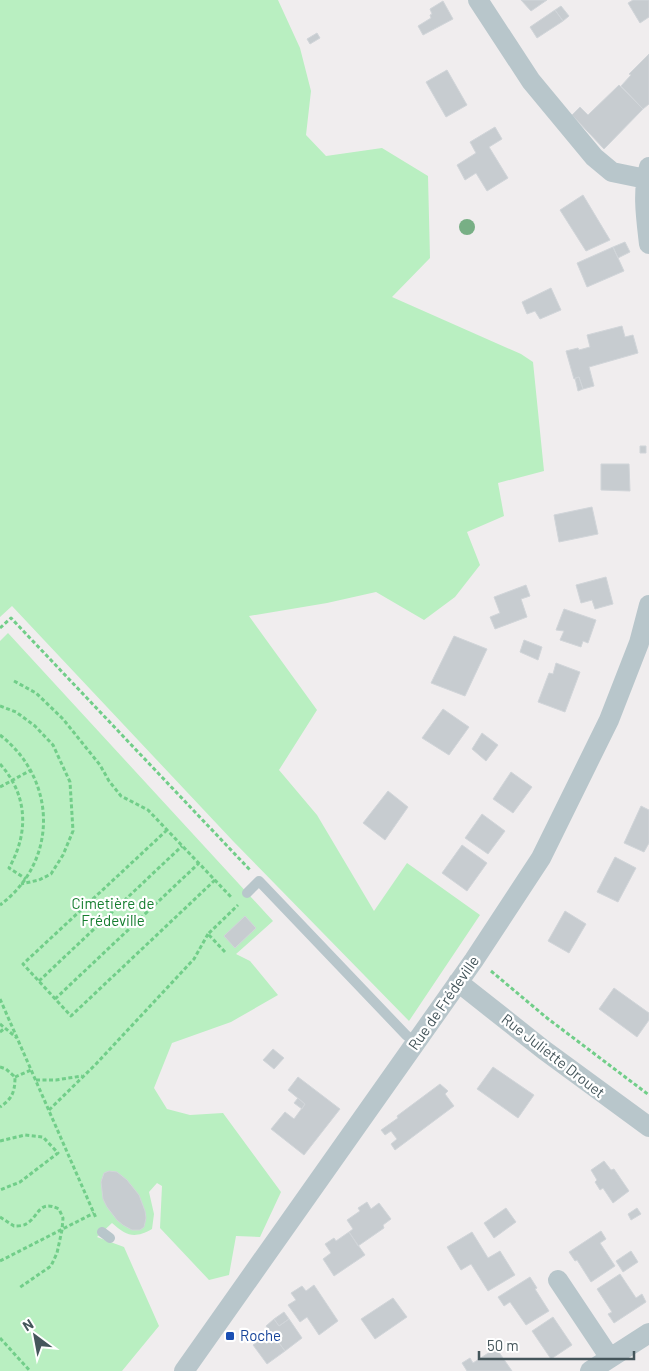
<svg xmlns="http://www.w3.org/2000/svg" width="649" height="1371" font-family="Barlow,sans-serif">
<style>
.green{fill:#b9efc1}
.building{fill:#c7ccd0;stroke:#d1d5d9}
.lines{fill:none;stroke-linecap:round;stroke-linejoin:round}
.path{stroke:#71ce89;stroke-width:3;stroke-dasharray:4 2.5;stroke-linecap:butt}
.lane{stroke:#b8c6cb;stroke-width:10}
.street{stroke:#b8c6cb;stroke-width:20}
.tree{fill:#78af85}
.transit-dot{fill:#1a4fb4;stroke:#fff;stroke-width:2}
.labels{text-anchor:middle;stroke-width:4.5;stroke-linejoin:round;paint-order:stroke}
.park-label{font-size:15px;fill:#157d2f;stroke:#fff}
.street-label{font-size:15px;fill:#45565b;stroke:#fff}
.transit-label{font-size:15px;fill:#164399;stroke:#fff;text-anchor:start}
</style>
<rect width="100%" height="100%" fill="#f0edee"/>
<path class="green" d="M 0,0 L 278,0 L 300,48 L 311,91 L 306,135 L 326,156 L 382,148 L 428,176 L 430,258 L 392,297 L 521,354 L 533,362 L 544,471 L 498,483 L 504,516 L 467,532 L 480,565 L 455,597 L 424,620 L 376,592 L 327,603 L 249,616 L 317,710 L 279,770 L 317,815 L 374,911 L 407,863 L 480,915 L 409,1021 L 233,841 L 12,606 L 0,617 Z
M 8,633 L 273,921 L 236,954 L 250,961 L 278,995 L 231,1022 L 172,1043 L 154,1088 L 167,1109 L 190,1115 L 223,1113 L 281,1192 L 260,1237 L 236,1236 L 229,1275 L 209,1280 L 160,1228 L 162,1186 L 157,1183 L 149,1192 L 154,1214 L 152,1229 C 134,1239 127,1236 112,1223 L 97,1237 L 124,1247 L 159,1326 L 122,1371 L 0,1371 L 0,641 Z"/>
<path class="building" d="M 521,0 L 547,0 L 531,11 Z
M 633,0 L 649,0 L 649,17 L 640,23 L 628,3 Z
M 443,1 L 453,19 L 423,35 L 418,26 L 431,18 L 430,15 L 432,14 L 430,9 Z
M 561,6 L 569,16 L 563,21 L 555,10 Z
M 555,10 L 563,21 L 537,38 L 530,27 Z
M 317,33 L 320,38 L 310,44 L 307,39 Z
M 649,54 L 649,104 L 643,109 L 621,86 L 631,75 L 629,74 Z
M 447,70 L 467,105 L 446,117 L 426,82 Z
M 619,85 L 643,109 L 604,149 L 572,115 L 580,107 L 588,115 Z
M 495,127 L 502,139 L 489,147 L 508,178 L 487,191 L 476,173 L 465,180 L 457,165 L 476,153 L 470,142 Z
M 583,195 L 610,240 L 586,251 L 560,210 Z
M 625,242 L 630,252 L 618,258 L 613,247 Z
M 613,247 L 624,271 L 587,287 L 577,263 Z
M 551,288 L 561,310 L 540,319 L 535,311 L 527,314 L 522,302 Z
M 622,326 L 625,337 L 633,335 L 638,353 L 589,367 L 594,386 L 583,389 L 579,377 L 574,379 L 566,351 L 578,348 L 579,350 L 590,347 L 587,335 Z
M 579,377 L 583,389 L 578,391 L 575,378 Z
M 640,446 L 646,446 L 646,453 L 640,453 Z
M 601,464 L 629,464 L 630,491 L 601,490 Z
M 592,507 L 598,534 L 559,542 L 554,515 Z
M 606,577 L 613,604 L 595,609 L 592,600 L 581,603 L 576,585 Z
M 526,585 L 530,596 L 521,599 L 527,617 L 495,629 L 490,617 L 500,613 L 494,597 Z
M 564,609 L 596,620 L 588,643 L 583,641 L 581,647 L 560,640 L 564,631 L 556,630 Z
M 454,636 L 487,649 L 465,696 L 431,683 Z
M 524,640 L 542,647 L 538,660 L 520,652 Z
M 556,663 L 580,672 L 565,712 L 538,702 L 549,673 L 553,674 Z
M 443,709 L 469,727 L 449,755 L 422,738 Z
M 482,733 L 498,745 L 486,761 L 472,749 Z
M 511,772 L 532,787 L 513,813 L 493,799 Z
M 388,791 L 408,807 L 385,840 L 363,823 Z
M 641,806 L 649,810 L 649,843 L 644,852 L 624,843 Z
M 482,814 L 505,831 L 488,854 L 465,838 Z
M 462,845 L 487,863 L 467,891 L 442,873 Z
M 615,857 L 636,868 L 618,902 L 597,892 Z
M 565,911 L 586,924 L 569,953 L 548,941 Z
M 245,916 L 256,928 L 235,948 L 224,936 Z
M 614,988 L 649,1013 L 649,1020 L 637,1037 L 599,1009 Z
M 273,1049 L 284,1058 L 274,1069 L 263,1060 Z
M 493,1067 L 534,1095 L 518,1118 L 477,1089 Z
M 298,1077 L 340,1109 L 304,1155 L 271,1129 L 285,1112 L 294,1119 L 305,1104 L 288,1090 Z
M 440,1084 L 448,1091 L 445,1094 L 454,1106 L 395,1150 L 391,1144 L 397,1139 L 391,1131 L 385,1135 L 381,1130 L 398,1118 L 397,1116 Z
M 298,1098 L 305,1104 L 302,1109 L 294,1103 Z
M 604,1161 L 611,1170 L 614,1169 L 629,1191 L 613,1203 L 603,1188 L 600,1190 L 595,1182 L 597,1180 L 591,1170 Z
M 109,1171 L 117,1172 L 127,1180 L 139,1195 L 145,1211 L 146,1218 L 144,1227 L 140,1230 L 132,1230 L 123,1225 L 117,1220 L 107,1207 L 103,1199 L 101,1182 L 104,1173 Z
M 367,1202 L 371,1209 L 379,1203 L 391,1219 L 383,1225 L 384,1228 L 358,1246 L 349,1232 L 353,1229 L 347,1220 L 360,1211 L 358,1208 Z
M 506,1208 L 516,1222 L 494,1238 L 484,1223 Z
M 637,1208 L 641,1214 L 631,1220 L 628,1214 Z
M 601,1231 L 606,1239 L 600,1243 L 615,1266 L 591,1282 L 577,1260 L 575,1261 L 569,1252 Z
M 349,1232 L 365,1255 L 334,1276 L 323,1259 L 331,1253 L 325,1244 L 334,1238 L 336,1241 Z
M 472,1232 L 488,1258 L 500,1251 L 515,1275 L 488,1291 L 471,1264 L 461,1270 L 447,1247 Z
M 631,1251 L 638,1262 L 623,1272 L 616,1261 Z
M 620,1274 L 636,1298 L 642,1294 L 646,1302 L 614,1323 L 608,1314 L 612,1312 L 597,1289 Z
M 530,1277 L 537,1288 L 535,1289 L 549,1311 L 526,1325 L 510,1302 L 504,1306 L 498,1297 Z
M 314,1285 L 338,1321 L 319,1335 L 307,1317 L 300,1322 L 288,1305 L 296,1300 L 291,1293 L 302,1286 L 306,1291 Z
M 393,1298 L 407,1317 L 375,1339 L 361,1319 Z
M 284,1312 L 289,1319 L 279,1326 L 274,1319 Z
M 553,1317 L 572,1345 L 551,1359 L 532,1331 Z
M 274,1319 L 279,1326 L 289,1319 L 302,1338 L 285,1351 L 266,1326 Z
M 271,1332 L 285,1351 L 267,1364 L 253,1345 Z
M 496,1348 L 512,1371 L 467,1371 L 462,1363 L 470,1358 L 473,1363 Z"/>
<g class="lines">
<path class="path" d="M 0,628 L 11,618 L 250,870
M 14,681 L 36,693 L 63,719 L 100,765 L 109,781 L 121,796 L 148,810 L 232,898
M 0,706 L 16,712 L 35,726 L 53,745 L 70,782 L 73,831 L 63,855 L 51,874 L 39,880 L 21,884
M 0,735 C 57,779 59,861 0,905
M 0,764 C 28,795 29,833 9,868 L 26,879
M 0,787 L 31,770
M 167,830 L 23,964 L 71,1016 L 215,880
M 225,952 L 208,934 L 238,905
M 491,971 L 547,1018 L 649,1095
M 39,981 L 182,846
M 0,999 L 96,1218
M 55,999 L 199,863
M 0,1024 L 17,1038
M 0,1032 L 5,1028
M 0,1067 L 6,1069 L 15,1077 C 15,1092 12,1099 0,1107
M 15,1077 L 31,1070
M 36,1080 L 56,1080 L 82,1076
M 49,1110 L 96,1064 L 194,959 L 208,934
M 0,1141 L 25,1135 L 43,1137 L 58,1153 L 20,1182 L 0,1190
M 0,1217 L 14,1226 C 17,1226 23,1226 26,1224 C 39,1217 38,1199 59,1209 L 63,1218 L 62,1230 L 57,1253 L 51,1266 L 19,1288
M 0,1261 L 94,1213
M 0,1338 L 30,1371"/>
<path class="lane" d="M 247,893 L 259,881 L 406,1035 L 416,1043
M 102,1232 L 110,1238"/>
<path class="street" d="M 478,0 L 531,81 L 594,157 L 612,172 L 646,179
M 649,167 C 642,192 646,218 649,244
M 458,982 L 544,1050 L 649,1127
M 558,1280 L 610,1358
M 184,1371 L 474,960 L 541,858 L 609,720 L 639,643 L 649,605
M 590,1371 L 649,1333"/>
</g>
<circle class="tree" cx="467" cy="227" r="8"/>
<rect class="transit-dot" x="225" y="1331" width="10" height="10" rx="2.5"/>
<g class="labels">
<g class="park-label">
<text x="113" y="909">Cimetière de<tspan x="113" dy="17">Frédeville</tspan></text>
</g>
<g class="street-label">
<text transform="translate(444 1003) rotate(-55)" y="5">Rue de Frédeville</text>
<text transform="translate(553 1056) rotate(38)" y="5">Rue Juliette Drouet</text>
</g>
<g class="transit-label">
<text x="240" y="1341">Roche</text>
</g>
</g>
<g transform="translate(35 1336) rotate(328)" stroke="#ffffff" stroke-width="4" paint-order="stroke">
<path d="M0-4L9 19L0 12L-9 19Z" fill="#45565b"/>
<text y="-8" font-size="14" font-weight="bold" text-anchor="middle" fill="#45565b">N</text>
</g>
<path d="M479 1351v8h155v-8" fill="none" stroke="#45565b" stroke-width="2.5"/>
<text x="487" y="1351" font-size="15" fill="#45565b" stroke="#ffffff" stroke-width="4" paint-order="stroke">50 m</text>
</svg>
